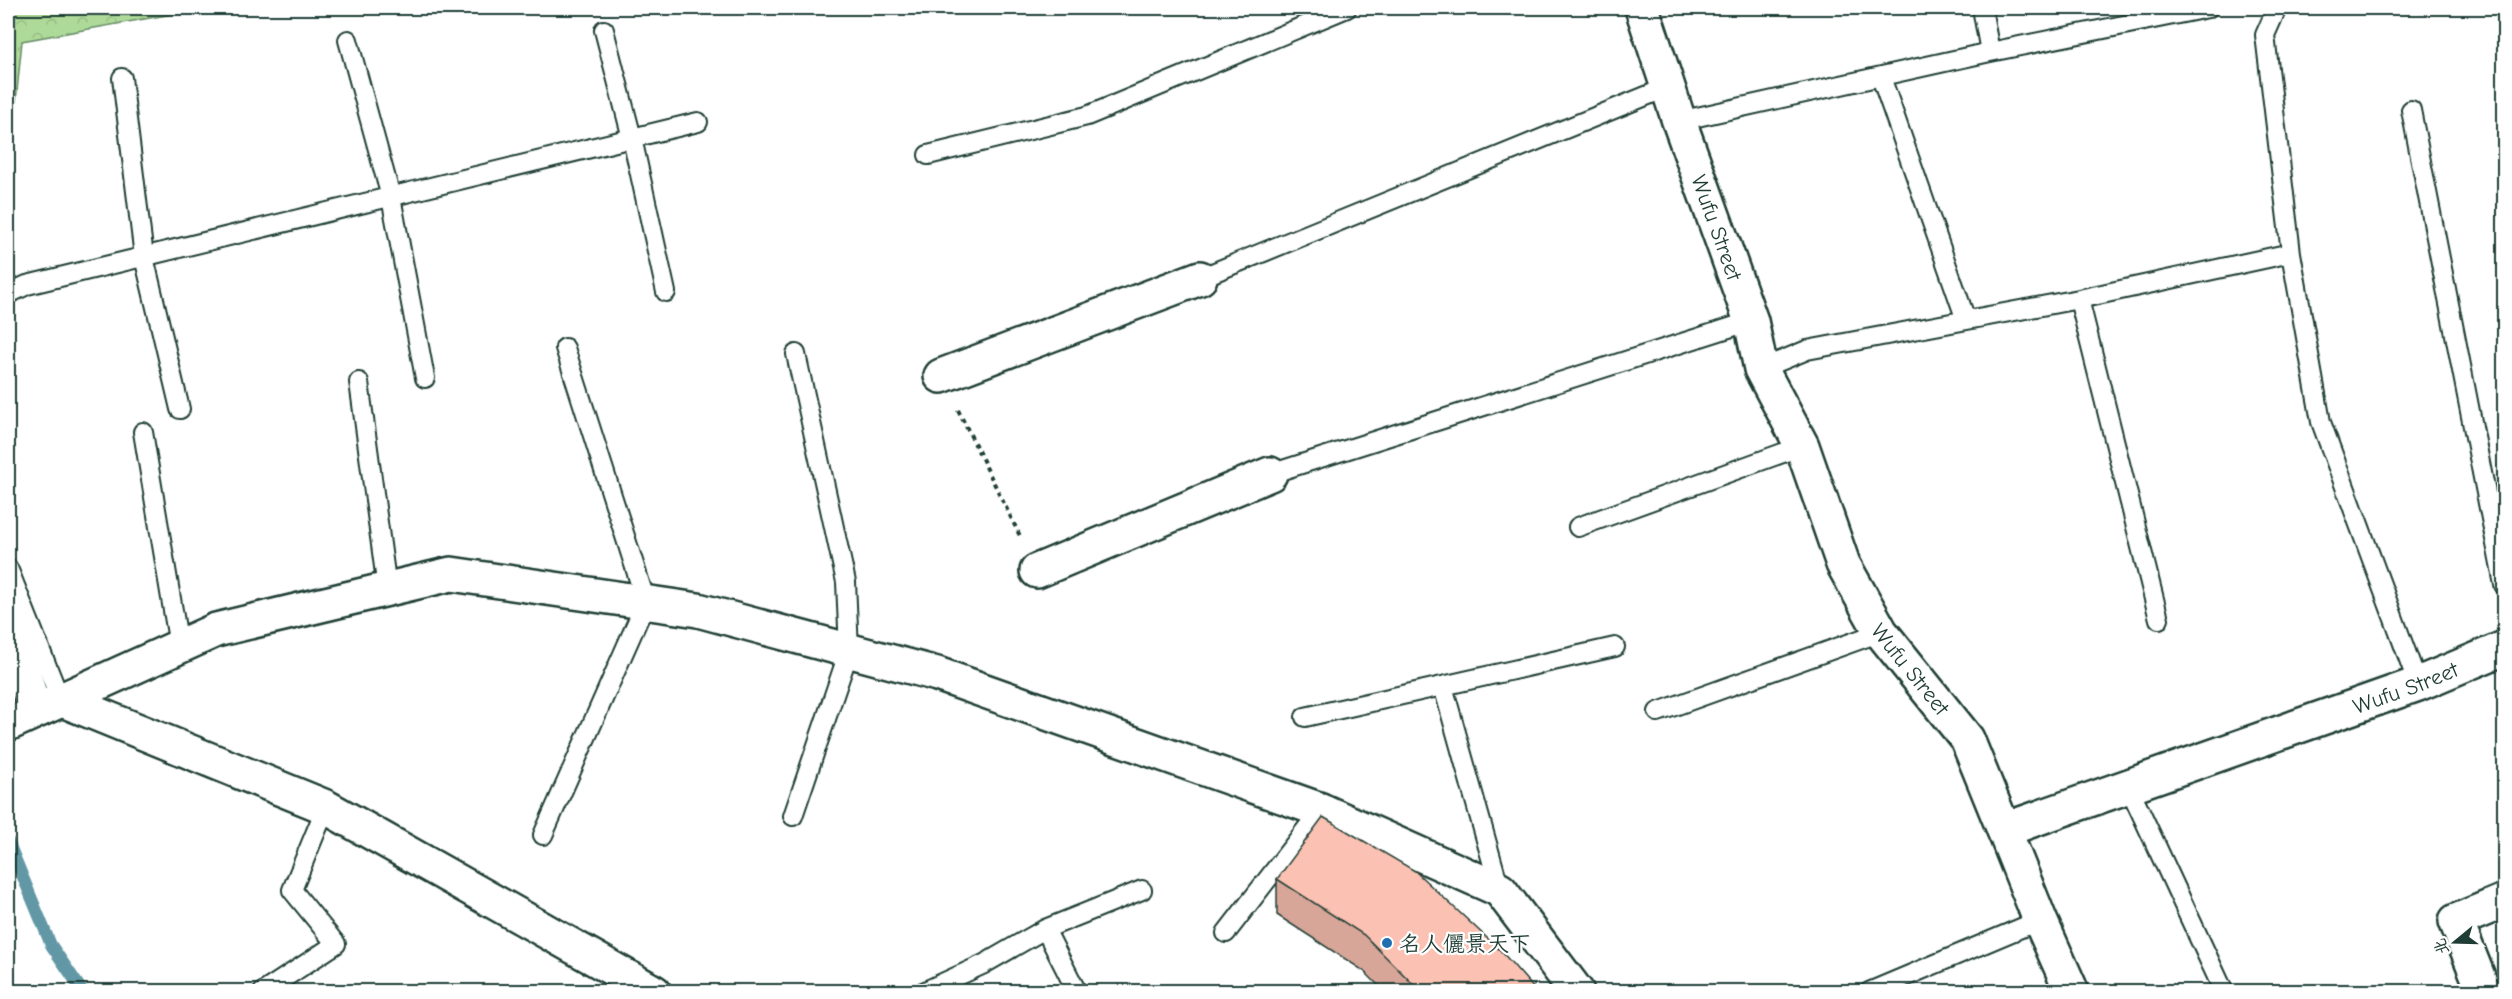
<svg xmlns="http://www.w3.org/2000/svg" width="2512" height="999" font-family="'Comic Neue','LXGW WenKai TC',sans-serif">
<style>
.forest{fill:url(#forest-crowns);stroke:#668c66;stroke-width:1.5}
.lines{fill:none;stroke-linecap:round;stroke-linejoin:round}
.stream{stroke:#6298a5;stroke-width:12}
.lane-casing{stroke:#1f3d34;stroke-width:22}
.street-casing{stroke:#1f3d34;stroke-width:38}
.path{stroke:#1f3d34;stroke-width:4;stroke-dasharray:4.5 4.5;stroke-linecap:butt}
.lane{stroke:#fff;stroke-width:18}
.street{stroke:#fff;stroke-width:33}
.wall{fill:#d8a699;stroke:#1f3d34;stroke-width:1.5}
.building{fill:#fbc1b2;stroke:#1f3d34;stroke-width:1.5}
.poi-dot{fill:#1f6fb2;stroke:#fff;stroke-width:2}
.labels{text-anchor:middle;stroke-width:4.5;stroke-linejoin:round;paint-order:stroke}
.street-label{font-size:22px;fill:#1f3d34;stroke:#fff}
.poi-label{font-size:22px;fill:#1f3d34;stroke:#fff;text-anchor:start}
</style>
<defs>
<pattern id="forest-crowns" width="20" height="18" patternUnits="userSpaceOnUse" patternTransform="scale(1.5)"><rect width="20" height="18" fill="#aeda99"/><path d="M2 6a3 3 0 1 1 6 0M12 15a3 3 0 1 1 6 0" fill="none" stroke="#95bc84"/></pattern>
</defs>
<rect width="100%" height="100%" fill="#fff"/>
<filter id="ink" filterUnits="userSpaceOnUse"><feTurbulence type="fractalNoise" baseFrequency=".0167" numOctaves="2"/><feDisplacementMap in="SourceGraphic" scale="12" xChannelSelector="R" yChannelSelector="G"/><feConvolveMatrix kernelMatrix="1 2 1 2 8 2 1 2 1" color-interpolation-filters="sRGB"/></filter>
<g filter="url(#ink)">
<path class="forest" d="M 8,8 L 206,8 L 22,41 L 14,122 L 8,125 Z"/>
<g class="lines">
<path class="stream" d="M 8,841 L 51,945 L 83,992"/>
<g class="lane-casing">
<path id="lane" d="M 1982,8 L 1990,52
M 2277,8 L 2265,35 L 2291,253 L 2321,422 L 2418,684
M 604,30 L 632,138 L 666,292
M 348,40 L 391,197 L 425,378
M 1881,77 L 1966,320
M 122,78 L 144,257 L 180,409
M 2411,110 L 2504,585
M 1679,121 L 1990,52 L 2208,8
M 928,155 L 1087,116 L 1347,8
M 1200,278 L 1668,87
M 8,294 L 27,285 L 698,122
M 2079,299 L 2159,619
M 1761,369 L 1807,350 L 2079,299 L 2291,253
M 359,382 L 387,589
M 143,432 L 179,646
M 1270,474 L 1751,321
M 1578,527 L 1802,446
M 8,568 L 60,699
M 1443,686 L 1500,890
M 1658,712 L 1881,632
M 1305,717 L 1615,647
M 2129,787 L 2224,992
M 793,816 L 849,651 L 846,582 L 796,354
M 543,835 L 646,602 L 565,348
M 1045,929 L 1142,890
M 1226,933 L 1321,810
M 263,992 L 336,944 L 292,890 L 326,807
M 923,992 L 984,964 L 1045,929 L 1077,992
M 1869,992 L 2040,920"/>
</g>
<g class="street-casing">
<g id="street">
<path id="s1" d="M 1642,8 L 1679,121 L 1751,321 L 1761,369 L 1802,446 L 1843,564 L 1881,632 L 1967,739 L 2004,830 L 2418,684 L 2504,648"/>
<path d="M 941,376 L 1200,278"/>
<path d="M 1037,571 L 1270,474"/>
<path d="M 8,624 L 35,711"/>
<path d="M 60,699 L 326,807 L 654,992"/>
<path d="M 8,724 L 216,630 L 451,574 L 698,610 L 937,674 L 1321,810 L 1500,890 L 1577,992"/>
<path d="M 2004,830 L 2040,920 L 2072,992"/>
<path d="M 2484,992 L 2456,921 L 2504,901"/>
</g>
</g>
<path class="path" d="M 958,410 L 1021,538"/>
<use href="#lane" class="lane"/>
<use href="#street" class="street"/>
</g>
<path class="wall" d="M 1277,879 L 1537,992 L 1385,992 L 1364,971 L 1277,915 Z"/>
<path class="building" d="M 1323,817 L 1415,871 L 1501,951 L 1537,992 L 1421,992 L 1364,935 L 1277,879 Z"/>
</g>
<circle class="poi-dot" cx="1387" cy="943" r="6"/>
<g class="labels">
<g class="street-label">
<text dy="8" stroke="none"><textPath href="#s1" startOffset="232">Wufu Street</textPath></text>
<text dy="8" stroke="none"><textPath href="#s1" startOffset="718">Wufu Street</textPath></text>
<text dy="8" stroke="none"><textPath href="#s1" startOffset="1332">Wufu Street</textPath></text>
</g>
<g class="poi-label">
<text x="1399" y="951">名人儷景天下</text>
</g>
</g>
<rect width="2512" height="999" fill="none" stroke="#fff" stroke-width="30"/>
<rect x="15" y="15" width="2482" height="969" fill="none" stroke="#1f3d34" stroke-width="2" filter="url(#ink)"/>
<g transform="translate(2455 942) rotate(251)" stroke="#ffffff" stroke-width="4.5" paint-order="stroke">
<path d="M0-4.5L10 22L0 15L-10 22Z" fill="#1f3d34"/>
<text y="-9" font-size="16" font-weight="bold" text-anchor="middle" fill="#1f3d34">北</text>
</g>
</svg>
